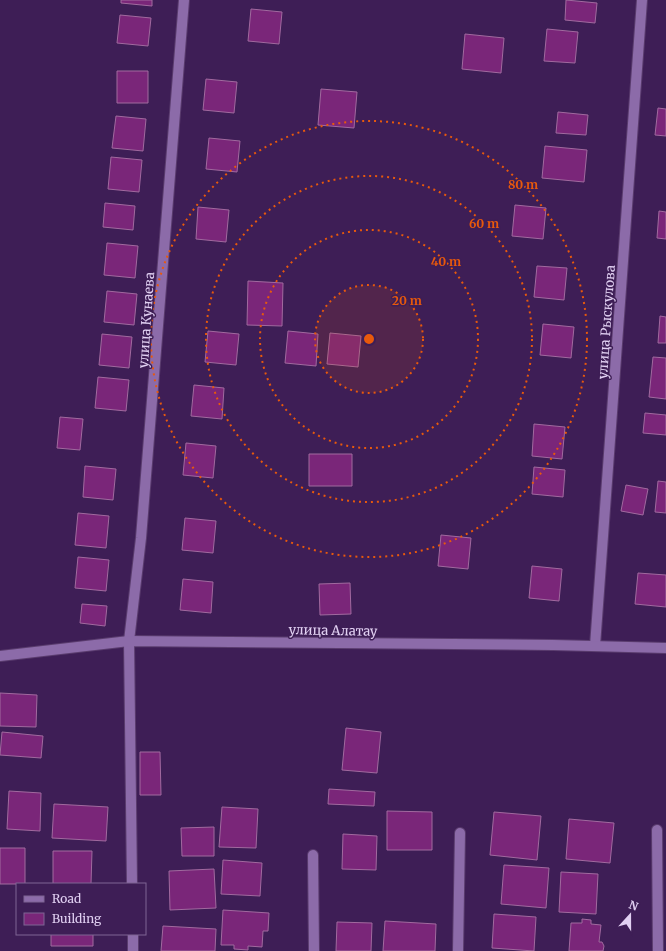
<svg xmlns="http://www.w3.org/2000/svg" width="666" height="951" font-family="Merriweather,serif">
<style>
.building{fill:#7a2679;stroke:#a16a9f}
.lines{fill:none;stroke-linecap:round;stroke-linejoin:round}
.lane-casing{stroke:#5a3c6e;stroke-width:12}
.street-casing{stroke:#5a3c6e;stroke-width:12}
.secondary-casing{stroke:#5a3c6e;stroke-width:12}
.lane{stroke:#8c6ba9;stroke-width:10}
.street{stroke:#8c6ba9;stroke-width:10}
.secondary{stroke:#8c6ba9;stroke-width:10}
.ring{fill:none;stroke:#e8590c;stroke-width:2;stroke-dasharray:2 4}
.labels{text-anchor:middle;stroke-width:3;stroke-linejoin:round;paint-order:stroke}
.street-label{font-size:13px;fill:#e1d0f2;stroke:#3e1e56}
.centre{fill:#e8590c;stroke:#3e1e56;stroke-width:2}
.ring-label{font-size:12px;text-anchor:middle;font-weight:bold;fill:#e8590c;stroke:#3e1e56;stroke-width:3;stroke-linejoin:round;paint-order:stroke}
</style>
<rect width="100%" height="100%" fill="#3e1e56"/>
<path class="building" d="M 121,0 L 152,0 L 152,6 L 121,3 Z
M 566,0 L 597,3 L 595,23 L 565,20 Z
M 251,9 L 282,12 L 279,44 L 248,41 Z
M 120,15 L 151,18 L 148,46 L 117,43 Z
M 547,29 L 578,32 L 575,63 L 544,61 Z
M 465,34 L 504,38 L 501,73 L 462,69 Z
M 117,71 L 148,71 L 148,103 L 117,103 Z
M 206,79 L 237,82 L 234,113 L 203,110 Z
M 321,89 L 357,92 L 354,128 L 318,125 Z
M 658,108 L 666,109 L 666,136 L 655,135 Z
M 558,112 L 588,115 L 586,135 L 556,133 Z
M 116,116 L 146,119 L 143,151 L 112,148 Z
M 209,138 L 240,141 L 237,172 L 206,169 Z
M 545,146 L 587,150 L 584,182 L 542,178 Z
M 111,157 L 142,160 L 139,192 L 108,189 Z
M 105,203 L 135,206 L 133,230 L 103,227 Z
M 515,205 L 546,208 L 543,239 L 512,236 Z
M 198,207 L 229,210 L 226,242 L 196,239 Z
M 659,211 L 666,212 L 666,239 L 657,238 Z
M 107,243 L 138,246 L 135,278 L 104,275 Z
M 537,266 L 567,268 L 564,300 L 534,297 Z
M 248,281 L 283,283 L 282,326 L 247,325 Z
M 107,291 L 137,294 L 134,325 L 104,322 Z
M 660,316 L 666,317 L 666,343 L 658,343 Z
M 543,324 L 574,327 L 571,358 L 540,355 Z
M 208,331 L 239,334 L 236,365 L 205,362 Z
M 288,331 L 318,334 L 316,366 L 285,363 Z
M 330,333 L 361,336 L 358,367 L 327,364 Z
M 102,334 L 132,337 L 129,368 L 99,365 Z
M 653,357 L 666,358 L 666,399 L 649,397 Z
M 98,377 L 129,380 L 126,411 L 95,408 Z
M 194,385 L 224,388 L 222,419 L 191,416 Z
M 645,413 L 666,415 L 666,435 L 643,433 Z
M 60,417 L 83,419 L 80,450 L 57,448 Z
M 534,424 L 565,427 L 562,459 L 532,456 Z
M 186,443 L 216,446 L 213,478 L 183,475 Z
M 309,454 L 352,454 L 352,486 L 309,486 Z
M 85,466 L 116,469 L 113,500 L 83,497 Z
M 534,467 L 565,470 L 563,497 L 532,494 Z
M 658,481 L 666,482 L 666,513 L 655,512 Z
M 626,485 L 648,489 L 643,515 L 621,511 Z
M 78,513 L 109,516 L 106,548 L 75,545 Z
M 185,518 L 216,521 L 213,553 L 182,550 Z
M 441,535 L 471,538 L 468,569 L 438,566 Z
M 78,557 L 109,560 L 106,591 L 75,588 Z
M 532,566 L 562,569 L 559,601 L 529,598 Z
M 638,573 L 666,575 L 666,607 L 635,604 Z
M 183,579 L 213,582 L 211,613 L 180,610 Z
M 350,583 L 351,614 L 320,615 L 319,584 Z
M 82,604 L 107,606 L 105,626 L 80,623 Z
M 0,693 L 37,695 L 36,727 L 0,726 Z
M 346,728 L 381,732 L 377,773 L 342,770 Z
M 2,732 L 43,736 L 41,758 L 0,755 Z
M 140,752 L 160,752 L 161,795 L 140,795 Z
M 329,789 L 375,792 L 374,806 L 328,804 Z
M 9,791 L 41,793 L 40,831 L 7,829 Z
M 54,804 L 108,807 L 106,841 L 52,838 Z
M 222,807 L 258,809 L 256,848 L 219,847 Z
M 387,811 L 432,812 L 432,850 L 387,850 Z
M 494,812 L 541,816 L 537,860 L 490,855 Z
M 569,819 L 614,823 L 610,863 L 566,859 Z
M 214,827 L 214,856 L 182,856 L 181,828 Z
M 343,834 L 377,836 L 376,870 L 342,869 Z
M 0,848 L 25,848 L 25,884 L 0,884 Z
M 53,851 L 92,851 L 91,884 L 53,884 Z
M 223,860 L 262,863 L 260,896 L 221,894 Z
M 504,865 L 549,868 L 546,908 L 501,904 Z
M 214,869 L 216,908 L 170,910 L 169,871 Z
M 561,872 L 598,874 L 596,914 L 559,912 Z
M 223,910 L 269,913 L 268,931 L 263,931 L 262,947 L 248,946 L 248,950 L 234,949 L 234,945 L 221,945 Z
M 494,914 L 536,917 L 534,951 L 492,948 Z
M 582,919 L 591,920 L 591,924 L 601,925 L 599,942 L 602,942 L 604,946 L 603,951 L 569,951 L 571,923 L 582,923 Z
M 385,921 L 436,924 L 435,951 L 383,951 Z
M 337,922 L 372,923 L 371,951 L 336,951 Z
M 163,926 L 216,929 L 215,951 L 161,951 Z
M 51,934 L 93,934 L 93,946 L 51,946 Z"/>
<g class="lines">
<g class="lane-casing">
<path id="lane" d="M 129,641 L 132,884
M 657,830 L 658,951
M 313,855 L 314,951
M 133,934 L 133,951"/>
</g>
<g class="street-casing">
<path id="street" d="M 129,641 L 141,538 L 184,0
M 595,646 L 642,0
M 458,951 L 460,833"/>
</g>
<g class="secondary-casing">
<path id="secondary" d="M 0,656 L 129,641 L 553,645 L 666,648"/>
</g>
<use href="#lane" class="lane"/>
<use href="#street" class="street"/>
<use href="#secondary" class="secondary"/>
</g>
<circle cx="369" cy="339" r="54" fill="#e8590c" fill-opacity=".12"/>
<g class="ring">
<circle cx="369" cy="339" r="54"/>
<circle cx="369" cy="339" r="109"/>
<circle cx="369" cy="339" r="163"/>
<circle cx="369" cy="339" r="218"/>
</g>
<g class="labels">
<g class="street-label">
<text transform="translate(146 320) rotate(-86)" y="5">улица Кунаева</text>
<text transform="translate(606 322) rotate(-86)" y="5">улица Рыскулова</text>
<text transform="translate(333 630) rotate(1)" y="5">улица Алатау</text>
</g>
</g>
<circle cx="369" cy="339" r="6" class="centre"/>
<g class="ring-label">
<text x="523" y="189">80 m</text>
<text x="484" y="228">60 m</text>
<text x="446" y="266">40 m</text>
<text x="407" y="305">20 m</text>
</g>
<rect x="16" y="883" width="130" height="52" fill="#3e1e56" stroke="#7f6594"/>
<rect x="24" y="896" width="20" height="6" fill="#8c6ba9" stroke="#7f6594"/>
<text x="52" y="903" font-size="12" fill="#e1d0f2">Road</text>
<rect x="24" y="913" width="20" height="12" fill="#7a2679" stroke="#7f6594"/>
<text x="52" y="923" font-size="12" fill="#e1d0f2">Building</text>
<g transform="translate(630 915) rotate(21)" stroke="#3e1e56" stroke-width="3" paint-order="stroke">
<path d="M0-3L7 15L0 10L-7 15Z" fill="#e1d0f2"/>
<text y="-6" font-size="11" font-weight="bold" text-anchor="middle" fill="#e1d0f2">N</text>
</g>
</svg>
